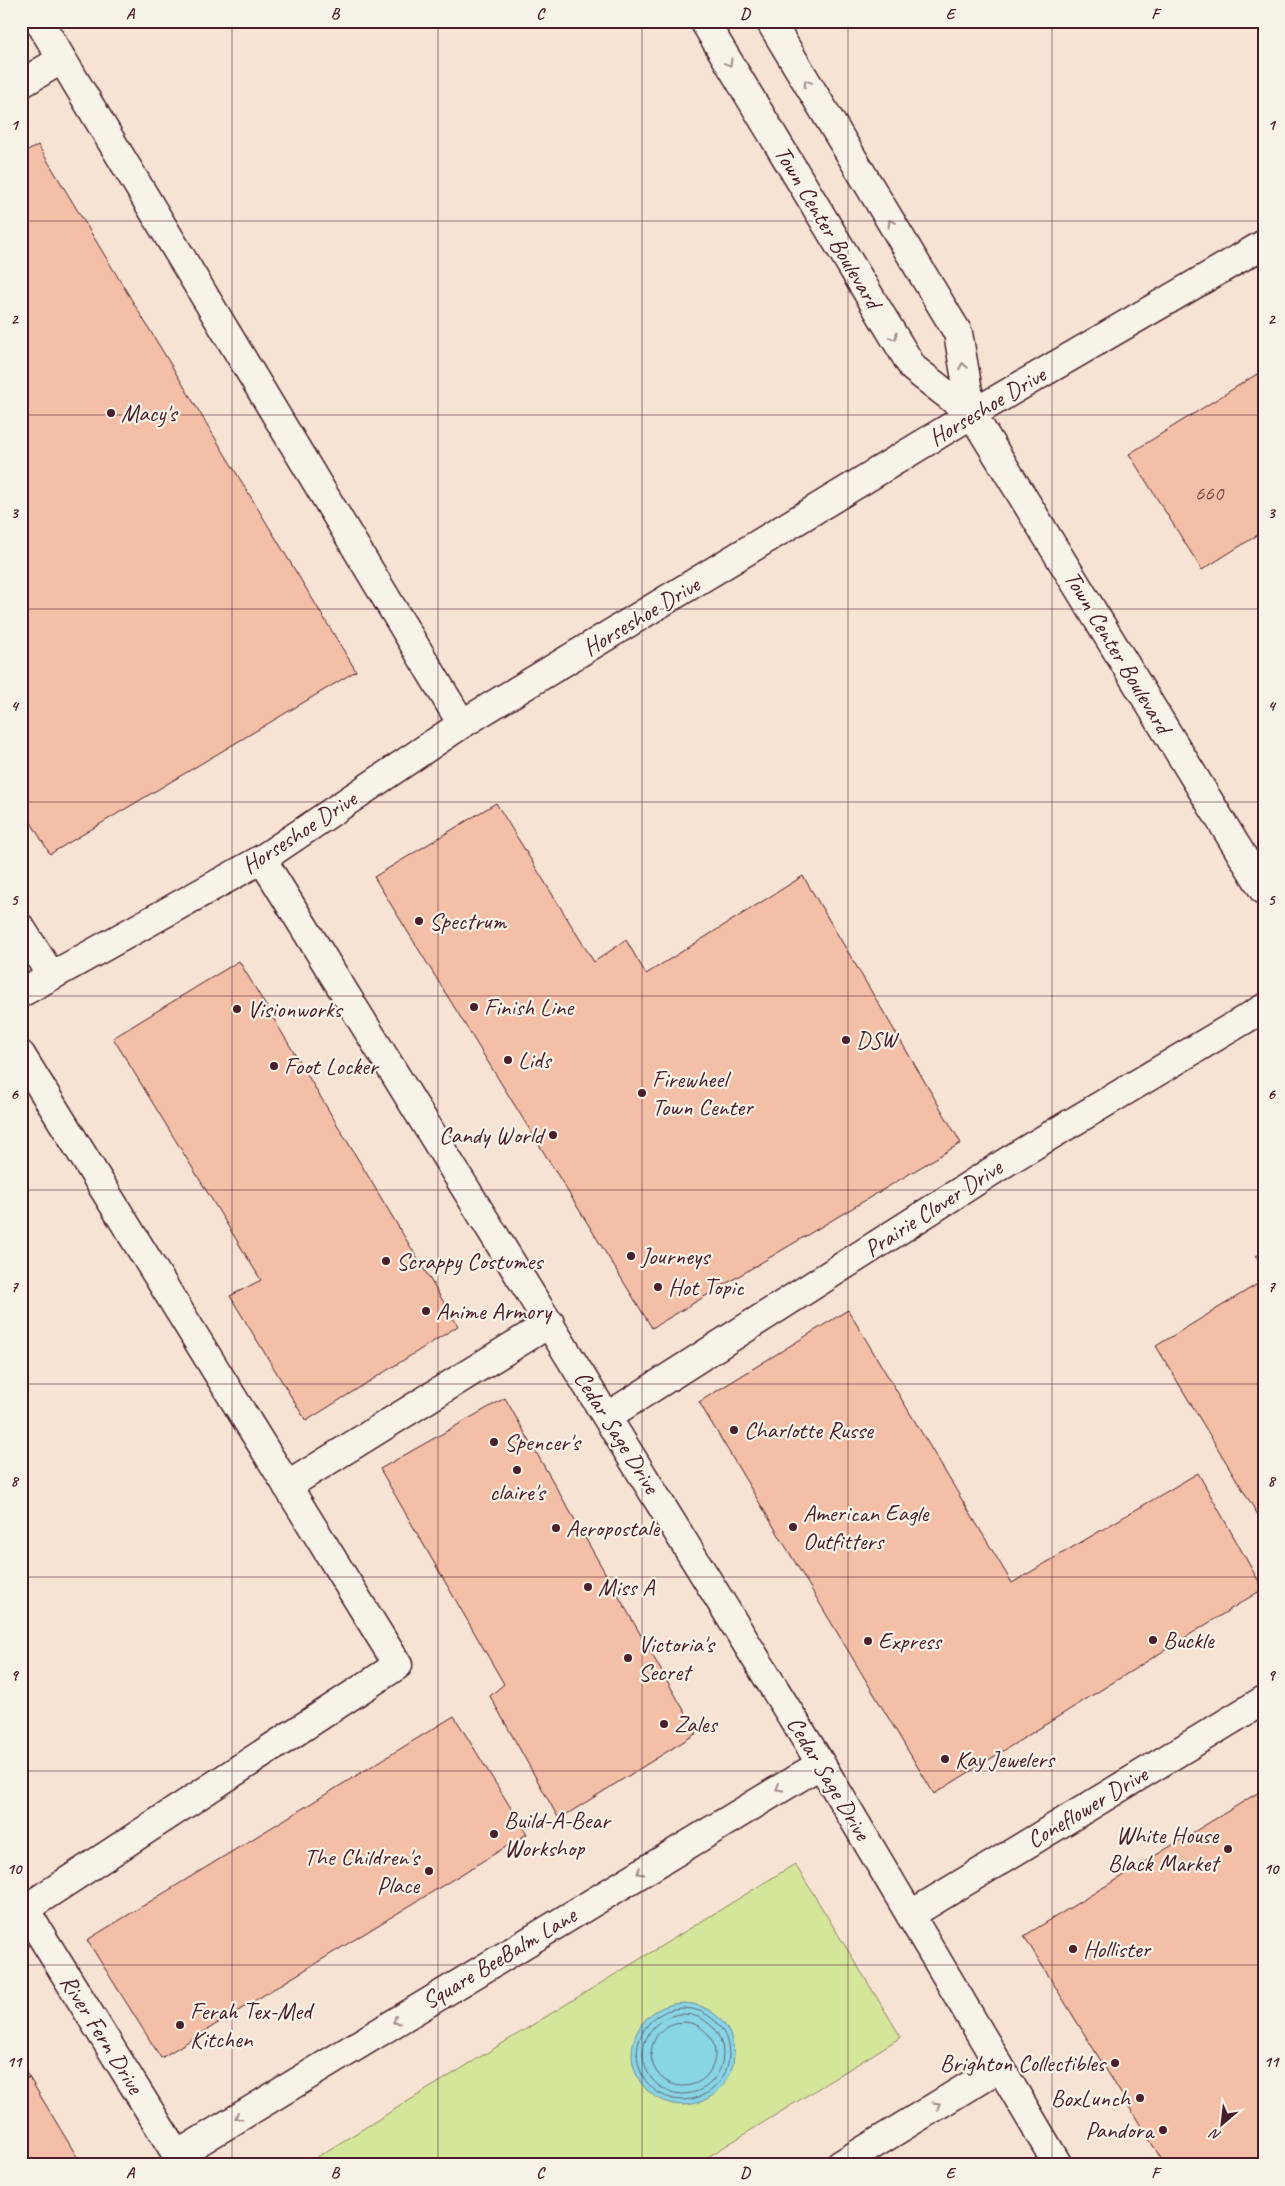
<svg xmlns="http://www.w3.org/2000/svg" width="1285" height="2186" font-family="Caveat,sans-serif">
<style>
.built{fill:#f6e3d4}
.green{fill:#d4e69a;stroke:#8f8262}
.water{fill:#88d5e6;stroke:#6f8c9b}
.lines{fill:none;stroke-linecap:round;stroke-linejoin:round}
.shore{stroke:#636876;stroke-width:1}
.building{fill:#f4bfa7;stroke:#4a1f2b}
.minor-casing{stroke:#4a1f2b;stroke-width:31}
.tertiary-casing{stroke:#4a1f2b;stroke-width:31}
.minor{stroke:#f7f3e8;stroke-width:28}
.tertiary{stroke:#f7f3e8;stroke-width:28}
.oneway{stroke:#a0898a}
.grid{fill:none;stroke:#4a1f2b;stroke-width:1;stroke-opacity:0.55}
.poi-dot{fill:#4a1f2b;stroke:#f7f3e8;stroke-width:2}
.labels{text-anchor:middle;stroke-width:4.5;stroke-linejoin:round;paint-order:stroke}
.number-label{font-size:21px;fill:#74474a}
.street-label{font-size:24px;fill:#4a1f2b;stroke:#f7f3e8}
.poi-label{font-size:24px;fill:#4a1f2b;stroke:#f7f3e8;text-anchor:start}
.neatline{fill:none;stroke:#4a1f2b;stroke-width:2}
.grid-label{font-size:16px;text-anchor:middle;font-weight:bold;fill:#4a1f2b}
</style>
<rect width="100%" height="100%" fill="#f7f3e8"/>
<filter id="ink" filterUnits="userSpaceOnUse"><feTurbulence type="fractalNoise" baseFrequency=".02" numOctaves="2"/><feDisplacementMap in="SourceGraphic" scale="10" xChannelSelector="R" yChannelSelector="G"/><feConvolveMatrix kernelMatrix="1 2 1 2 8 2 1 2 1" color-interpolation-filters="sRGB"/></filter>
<g filter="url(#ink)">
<path class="built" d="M 21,21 L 1264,21 L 1264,2165 L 21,2165 Z"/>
<path class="green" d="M 795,1864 L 901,2037 L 695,2165 L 304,2165 Z"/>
<path class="water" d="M632 2054a51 51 0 1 1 102 0a51 51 0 1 1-102 0Z"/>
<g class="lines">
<path class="shore" d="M637 2054a46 46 0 1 1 92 0a46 46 0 1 1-92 0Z
M643 2054a40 40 0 1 1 80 0a40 40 0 1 1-80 0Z
M651 2054a32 32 0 1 1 64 0a32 32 0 1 1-64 0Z"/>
</g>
<path class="building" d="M 38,145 L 356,671 L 50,854 L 21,806 L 21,155 Z
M 1257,374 L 1264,384 L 1264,531 L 1202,570 L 1129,454 Z
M 496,803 L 594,962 L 626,940 L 646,974 L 803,876 L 961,1143 L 652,1328 L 374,877 Z
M 239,961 L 458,1326 L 306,1421 L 230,1296 L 261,1280 L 113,1038 Z
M 1264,1252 L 1264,1269 L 1256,1256 Z
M 1264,1280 L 1264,1525 L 1156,1346 Z
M 848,1310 L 1012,1583 L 1198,1473 L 1263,1589 L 934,1794 L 699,1402 Z
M 505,1398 L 697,1733 L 559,1819 L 490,1696 L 504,1684 L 380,1469 Z
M 454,1716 L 527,1834 L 161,2058 L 87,1940 Z
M 1264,1789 L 1264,2165 L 1165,2165 L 1024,1936 Z
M 21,2065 L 29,2077 L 21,2082 Z
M 29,2077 L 82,2165 L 21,2165 L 21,2082 Z"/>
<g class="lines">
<g class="minor-casing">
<path id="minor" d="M 39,21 L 462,724
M 704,21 L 913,368 L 972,414 L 1264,891
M 770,21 L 958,333 L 972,414
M 21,84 L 62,59
M 262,859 L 821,1764 L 1058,2165
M 21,928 L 51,975
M 21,1055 L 398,1665 L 25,1909
M 608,1416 L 1011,1159 L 1264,1008
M 287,1486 L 550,1323
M 21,1903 L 183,2165
M 910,1915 L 1264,1700
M 177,2155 L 821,1764
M 840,2165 L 1000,2067"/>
</g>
<g class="tertiary-casing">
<path id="tertiary" d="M 21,993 L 262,859 L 462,724 L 972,414 L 1264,244"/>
</g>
<use href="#minor" class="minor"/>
<use href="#tertiary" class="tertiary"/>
</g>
<defs><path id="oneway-chevron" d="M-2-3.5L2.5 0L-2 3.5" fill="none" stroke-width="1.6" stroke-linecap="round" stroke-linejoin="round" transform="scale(1.25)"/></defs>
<g class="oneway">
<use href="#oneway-chevron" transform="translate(729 63) rotate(59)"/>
<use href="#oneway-chevron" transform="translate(807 83) rotate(-121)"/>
<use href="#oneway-chevron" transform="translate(891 223) rotate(-121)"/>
<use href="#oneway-chevron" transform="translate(894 337) rotate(59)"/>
<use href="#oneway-chevron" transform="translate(963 366) rotate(-100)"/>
<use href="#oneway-chevron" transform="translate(779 1788) rotate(150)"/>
<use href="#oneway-chevron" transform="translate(640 1872) rotate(149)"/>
<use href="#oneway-chevron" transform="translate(396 2021) rotate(149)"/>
<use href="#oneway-chevron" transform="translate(937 2105) rotate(-31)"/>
<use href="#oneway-chevron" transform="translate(238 2117) rotate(149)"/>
</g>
</g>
<path class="grid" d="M 232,21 L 232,2165M 438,21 L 438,2165M 642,21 L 642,2165M 848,21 L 848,2165M 1052,21 L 1052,2165M 21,221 L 1264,221M 21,415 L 1264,415M 21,609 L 1264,609M 21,802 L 1264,802M 21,996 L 1264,996M 21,1190 L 1264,1190M 21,1384 L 1264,1384M 21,1577 L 1264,1577M 21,1771 L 1264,1771M 21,1965 L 1264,1965"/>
<g class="poi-dot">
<circle cx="111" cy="413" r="5"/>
<circle cx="419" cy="921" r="5"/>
<circle cx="474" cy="1007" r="5"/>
<circle cx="237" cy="1009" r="5"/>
<circle cx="846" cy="1040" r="5"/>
<circle cx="508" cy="1060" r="5"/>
<circle cx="274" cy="1066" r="5"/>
<circle cx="642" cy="1093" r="5"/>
<circle cx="553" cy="1135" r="5"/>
<circle cx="631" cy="1256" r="5"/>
<circle cx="386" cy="1261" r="5"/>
<circle cx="658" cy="1287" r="5"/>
<circle cx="426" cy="1311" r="5"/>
<circle cx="734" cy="1430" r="5"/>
<circle cx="494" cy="1442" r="5"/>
<circle cx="517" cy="1470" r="5"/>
<circle cx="793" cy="1527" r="5"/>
<circle cx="556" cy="1528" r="5"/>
<circle cx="588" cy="1587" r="5"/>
<circle cx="1153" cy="1640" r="5"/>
<circle cx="868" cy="1641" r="5"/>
<circle cx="628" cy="1658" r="5"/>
<circle cx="664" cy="1724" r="5"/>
<circle cx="945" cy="1759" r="5"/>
<circle cx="494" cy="1834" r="5"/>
<circle cx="1228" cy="1849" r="5"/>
<circle cx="429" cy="1871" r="5"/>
<circle cx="1073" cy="1949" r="5"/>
<circle cx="180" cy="2025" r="5"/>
<circle cx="1115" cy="2063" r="5"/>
<circle cx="1140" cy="2098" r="5"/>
<circle cx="1163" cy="2130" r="5"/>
</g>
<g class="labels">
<g class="number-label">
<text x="1209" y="500">660</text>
</g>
<g class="street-label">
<text transform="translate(828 227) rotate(59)" y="8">Town Center Boulevard</text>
<text transform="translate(987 406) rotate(-31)" y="8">Horseshoe Drive</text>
<text transform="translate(641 616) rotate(-31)" y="8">Horseshoe Drive</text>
<text transform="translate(1118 652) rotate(59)" y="8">Town Center Boulevard</text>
<text transform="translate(299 832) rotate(-33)" y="8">Horseshoe Drive</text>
<text transform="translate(933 1208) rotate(-33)" y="8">Prairie Clover Drive</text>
<text transform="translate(617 1432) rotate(58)" y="8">Cedar Sage Drive</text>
<text transform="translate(829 1778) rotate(59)" y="8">Cedar Sage Drive</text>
<text transform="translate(1087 1807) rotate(-31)" y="8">Coneflower Drive</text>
<text transform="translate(499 1958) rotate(-31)" y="8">Square BeeBalm Lane</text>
<text transform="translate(102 2034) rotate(58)" y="8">River Fern Drive</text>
</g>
<g class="poi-label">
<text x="121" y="421">Macy's</text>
<text x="429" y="929">Spectrum</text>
<text x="484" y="1015">Finish Line</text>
<text x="247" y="1017">Visionworks</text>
<text x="856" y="1048">DSW</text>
<text x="518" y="1068">Lids</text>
<text x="284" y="1074">Foot Locker</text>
<text x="652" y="1087">Firewheel<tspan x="652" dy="28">Town Center</tspan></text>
<text x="543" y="1143" text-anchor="end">Candy World</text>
<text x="641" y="1264">Journeys</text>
<text x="396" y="1269">Scrappy Costumes</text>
<text x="668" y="1295">Hot Topic</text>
<text x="436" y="1319">Anime Armory</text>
<text x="744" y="1438">Charlotte Russe</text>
<text x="504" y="1450">Spencer's</text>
<text x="517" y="1500" text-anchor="middle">claire's</text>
<text x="803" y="1521">American Eagle<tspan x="803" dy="28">Outfitters</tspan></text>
<text x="566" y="1536">Aeropostale</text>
<text x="598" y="1595">Miss A</text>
<text x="1163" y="1648">Buckle</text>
<text x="878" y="1649">Express</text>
<text x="638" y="1652">Victoria's<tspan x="638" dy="28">Secret</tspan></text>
<text x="674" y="1732">Zales</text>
<text x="955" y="1767">Kay Jewelers</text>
<text x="504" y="1828">Build-A-Bear<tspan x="504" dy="28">Workshop</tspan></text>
<text x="1218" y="1843" text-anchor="end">White House<tspan x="1218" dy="28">Black Market</tspan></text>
<text x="419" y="1865" text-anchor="end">The Children's<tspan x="419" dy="28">Place</tspan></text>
<text x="1083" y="1957">Hollister</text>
<text x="190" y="2019">Ferah Tex-Med<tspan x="190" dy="28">Kitchen</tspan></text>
<text x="1105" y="2071" text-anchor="end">Brighton Collectibles</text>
<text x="1130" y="2106" text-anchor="end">BoxLunch</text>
<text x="1153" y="2138" text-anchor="end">Pandora</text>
</g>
</g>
<rect width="1285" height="2186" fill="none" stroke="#f7f3e8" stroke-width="55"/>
<g transform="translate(1222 2124) rotate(208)" stroke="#f7f3e8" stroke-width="4" paint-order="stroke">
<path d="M0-4L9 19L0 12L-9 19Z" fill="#4a1f2b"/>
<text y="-8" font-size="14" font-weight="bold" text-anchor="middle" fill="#4a1f2b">N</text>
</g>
<rect x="28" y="28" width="1230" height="2130" class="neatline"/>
<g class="grid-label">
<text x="130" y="19">A</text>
<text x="335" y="19">B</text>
<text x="540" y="19">C</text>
<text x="745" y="19">D</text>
<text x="950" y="19">E</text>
<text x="1155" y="19">F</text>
<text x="14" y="130">1</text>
<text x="1271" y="130">1</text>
<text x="14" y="324">2</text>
<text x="1271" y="324">2</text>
<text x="14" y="518">3</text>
<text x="1271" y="518">3</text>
<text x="14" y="711">4</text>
<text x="1271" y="711">4</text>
<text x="14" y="905">5</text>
<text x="1271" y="905">5</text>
<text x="14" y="1099">6</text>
<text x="1271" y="1099">6</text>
<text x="14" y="1292">7</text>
<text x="1271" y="1292">7</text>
<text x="14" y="1486">8</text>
<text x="1271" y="1486">8</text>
<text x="14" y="1680">9</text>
<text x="1271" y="1680">9</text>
<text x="14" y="1874">10</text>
<text x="1271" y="1874">10</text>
<text x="14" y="2067">11</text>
<text x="1271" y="2067">11</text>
<text x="130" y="2178">A</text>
<text x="335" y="2178">B</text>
<text x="540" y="2178">C</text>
<text x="745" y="2178">D</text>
<text x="950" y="2178">E</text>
<text x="1155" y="2178">F</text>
</g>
</svg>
